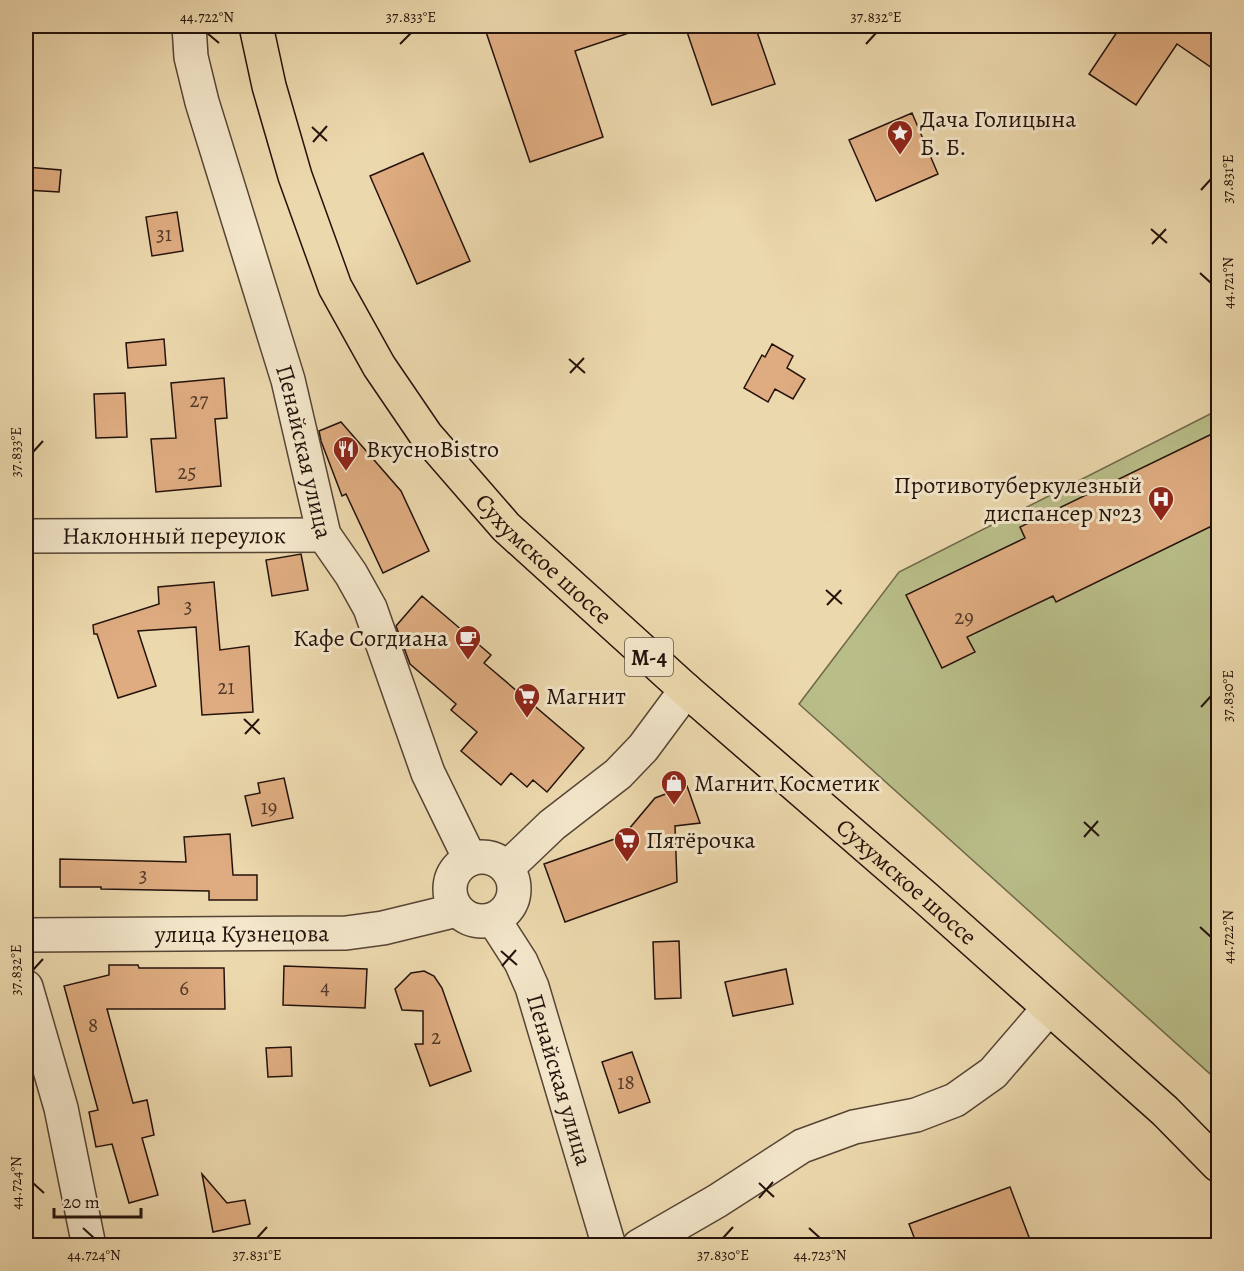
<svg xmlns="http://www.w3.org/2000/svg" width="1244" height="1271" font-family="Alegreya,serif">
<style>
.green{fill:#b9be89;stroke:#6e684a;stroke-width:1.5}
.building{fill:#deac80;stroke:#24120b;stroke-width:1.5}
.lines{fill:none;stroke-linecap:round;stroke-linejoin:round}
.minor-casing{stroke:#564434;stroke-width:36}
.highway-casing{stroke:#24120b;stroke-width:36}
.minor{stroke:#f3e6ca;stroke-width:33}
.highway{stroke:#ecd8ad;stroke-width:33}
.ticks{fill:none;stroke:#24120b;stroke-width:2}
.labels{text-anchor:middle;stroke-width:6;stroke-linejoin:round;paint-order:stroke}
.number-label{font-size:21px;fill:#523828}
.shield{fill:#f3e6ca;stroke:#625244;stroke-width:1.5}
.shield-label{font-size:22px;font-weight:bold;fill:#24120b}
.poi-label{font-size:24px;fill:#24120b;stroke:#f3e6ca;text-anchor:start}
.street-label{font-size:24px;fill:#24120b;stroke:#f3e6ca}
.neatline{fill:none;stroke:#24120b;stroke-width:2}
.ticks-label{font-size:15px;text-anchor:middle;fill:#24120b}
</style>
<rect width="100%" height="100%" fill="#ecd8ad"/>
<filter id="stains"><feTurbulence type="fractalNoise" baseFrequency=".00333" numOctaves="4"/><feColorMatrix values="0 0 0 0 .2 0 0 0 0 .09 0 0 0 0 .02 0 0 0 .5 -.17"/></filter>
<radialGradient id="worn" r=".72"><stop offset=".6" stop-color="#630" stop-opacity="0"/><stop offset="1" stop-color="#630" stop-opacity=".3"/></radialGradient>
<path class="green" d="M 1218,410 L 1218,1081 L 799,704 L 899,572 Z"/>
<path class="building" d="M 484,26 L 638,26 L 638,30 L 575,51 L 603,137 L 530,162 Z
M 685,26 L 755,26 L 775,84 L 712,105 Z
M 1121,26 L 1218,26 L 1218,72 L 1177,44 L 1136,105 L 1089,74 Z
M 912,113 L 938,174 L 876,201 L 849,140 Z
M 423,153 L 470,261 L 417,284 L 370,176 Z
M 26,167 L 61,170 L 59,192 L 26,190 Z
M 177,212 L 183,251 L 152,256 L 146,217 Z
M 164,339 L 166,365 L 128,368 L 126,343 Z
M 772,344 L 793,356 L 787,368 L 805,379 L 793,399 L 775,389 L 768,402 L 744,388 L 762,355 L 765,357 Z
M 224,378 L 227,418 L 215,419 L 221,486 L 156,492 L 151,439 L 176,438 L 171,383 Z
M 125,393 L 127,437 L 96,438 L 94,394 Z
M 341,422 L 401,491 L 429,551 L 383,573 L 346,494 L 342,496 L 321,441 L 319,431 Z
M 1218,431 L 1218,523 L 1056,602 L 1053,596 L 967,637 L 975,652 L 942,668 L 906,595 L 1025,538 L 1020,527 Z
M 301,554 L 308,590 L 272,596 L 266,560 Z
M 214,582 L 220,650 L 249,646 L 253,712 L 202,715 L 196,627 L 138,631 L 156,686 L 118,698 L 97,634 L 94,634 L 93,625 L 159,604 L 158,587 Z
M 422,596 L 491,655 L 484,663 L 584,748 L 547,792 L 533,780 L 527,787 L 511,773 L 501,785 L 461,751 L 477,732 L 451,710 L 456,704 L 410,664 L 396,626 Z
M 284,778 L 293,818 L 252,826 L 245,796 L 260,793 L 258,783 Z
M 687,786 L 700,823 L 675,826 L 677,882 L 565,922 L 544,864 L 623,836 L 655,798 Z
M 230,834 L 233,875 L 257,875 L 257,900 L 209,900 L 209,891 L 101,889 L 101,887 L 60,887 L 60,859 L 186,862 L 184,837 Z
M 679,941 L 681,998 L 655,999 L 653,942 Z
M 109,965 L 138,965 L 139,968 L 224,968 L 225,1009 L 107,1009 L 133,1103 L 147,1100 L 154,1135 L 142,1138 L 158,1195 L 129,1203 L 112,1144 L 96,1147 L 89,1112 L 98,1110 L 64,986 L 109,975 Z
M 284,966 L 367,969 L 365,1008 L 283,1005 Z
M 786,969 L 793,1004 L 733,1016 L 725,982 Z
M 424,971 L 434,976 L 442,988 L 471,1071 L 430,1086 L 415,1044 L 423,1044 L 423,1011 L 402,1010 L 395,989 L 411,973 Z
M 291,1047 L 292,1076 L 268,1077 L 266,1048 Z
M 632,1052 L 650,1102 L 619,1113 L 602,1062 Z
M 202,1174 L 227,1203 L 245,1200 L 250,1224 L 213,1232 Z
M 1010,1187 L 1032,1245 L 917,1245 L 909,1224 Z"/>
<g class="lines">
<g class="minor-casing">
<g id="minor">
<path id="s1" d="M 189,26 L 191,57 L 202,102 L 288,380 L 324,535 L 351,574 L 370,608 L 428,773 L 470,859"/>
<path id="s2" d="M 26,536 L 324,535"/>
<circle cx="482" cy="889" r="32"/>
<path d="M 507,868 L 552,825 L 618,774 L 643,748 L 686,690"/>
<path id="s3" d="M 494,920 L 521,962 L 532,987 L 609,1246"/>
<path id="s4" d="M 26,935 L 346,933 L 383,928 L 457,910"/>
<path d="M 26,987 L 61,1108 L 89,1246"/>
<path d="M 639,1246 L 717,1201 L 802,1146 L 854,1127 L 916,1115 L 955,1100 L 993,1073 L 1049,1008"/>
</g>
</g>
<g class="highway-casing">
<g id="highway">
<path id="s5" d="M 256,26 L 269,86 L 295,176 L 335,287 L 379,366 L 426,435 L 506,527 L 686,690 L 927,899 L 1165,1111 L 1218,1165"/>
</g>
</g>
<use href="#minor" class="minor"/>
<use href="#highway" class="highway"/>
</g>
<path class="ticks" d="M 207,33 L 219,43M 400,44 L 411,33M 866,44 L 876,33M 312,127 L 327,141M 313,142 L 327,126M 1201,190 L 1211,179M 1151,229 L 1167,243M 1152,244 L 1166,229M 1200,273 L 1211,283M 569,359 L 585,373M 570,373 L 584,358M 33,452 L 43,441M 826,590 L 842,604M 827,605 L 841,590M 1201,707 L 1211,696M 244,719 L 260,734M 245,734 L 259,719M 1084,822 L 1099,836M 1084,837 L 1098,821M 1200,927 L 1211,937M 501,951 L 517,965M 502,966 L 516,950M 33,970 L 43,959M 33,1183 L 44,1193M 759,1183 L 774,1197M 759,1198 L 773,1182M 83,1228 L 94,1238M 809,1228 L 820,1238M 257,1238 L 267,1227M 723,1238 L 733,1227"/>
<defs>
<g id="sight-pin" transform="scale(1.35)"><path d="M0 17L-7.5 6A9.5 9.5 0 1 1 7.5 6Z" fill="#8f2418" stroke="#f3e6ca"/><path d="M0-6L1.8-2.2L6-1.7L2.9 1.2L3.7 5.4L0 3.3L-3.7 5.4L-2.9 1.2L-6-1.7L-1.8-2.2Z" fill="#fff"/></g>
<g id="restaurant-pin" transform="scale(1.35)"><path d="M0 17L-7.5 6A9.5 9.5 0 1 1 7.5 6Z" fill="#8f2418" stroke="#f3e6ca"/><path d="M-5-6h1v4h1v-4h1v4h1v-4h1v5L-1.5 .5V6h-2V.5L-5-1ZM5-6V6H3V1.5H1.5Q1.5-4 5-6Z" fill="#fff"/></g>
<g id="hospital-pin" transform="scale(1.35)"><path d="M0 17L-7.5 6A9.5 9.5 0 1 1 7.5 6Z" fill="#8f2418" stroke="#f3e6ca"/><path d="M-5-5h3v3.5h4V-5h3V5h-3V1.5h-4V5h-3Z" fill="#fff"/></g>
<g id="cafe-pin" transform="scale(1.35)"><path d="M0 17L-7.5 6A9.5 9.5 0 1 1 7.5 6Z" fill="#8f2418" stroke="#f3e6ca"/><path d="M-5.5-4.5H6V0H3Q3 3.5 0 3.5H-2.5Q-5.5 3.5-5.5 0ZM3-3.2v2h1.7v-2ZM-6 4.5H4V6H-6Z" fill="#fff"/></g>
<g id="supermarket-pin" transform="scale(1.35)"><path d="M0 17L-7.5 6A9.5 9.5 0 1 1 7.5 6Z" fill="#8f2418" stroke="#f3e6ca"/><path d="M-6-5.5h2.5l.6 2H6L4.5 2H-2.5L-4.4-4H-6ZM-1.5 3.2a1.3 1.3 0 1 0 .1 0ZM3 3.2a1.3 1.3 0 1 0 .1 0Z" fill="#fff"/></g>
<g id="shop-pin" transform="scale(1.35)"><path d="M0 17L-7.5 6A9.5 9.5 0 1 1 7.5 6Z" fill="#8f2418" stroke="#f3e6ca"/><path d="M-5-2.5h2.3a2.7 3.5 0 0 1 5.4 0H5L5.5 6h-11ZM-1.5-2.5h3a1.5 2.3 0 0 0-3 0Z" fill="#fff"/></g>
</defs>
<g fill-rule="evenodd">
<use href="#sight-pin" x="900" y="133"/>
<use href="#restaurant-pin" x="346" y="449"/>
<use href="#hospital-pin" x="1161" y="499"/>
<use href="#cafe-pin" x="468" y="638"/>
<use href="#supermarket-pin" x="527" y="696"/>
<use href="#shop-pin" x="674" y="783"/>
<use href="#supermarket-pin" x="627" y="840"/>
</g>
<g class="labels">
<g class="number-label">
<text x="164" y="241">31</text>
<text x="199" y="407">27</text>
<text x="187" y="479">25</text>
<text x="188" y="613">3</text>
<text x="964" y="624">29</text>
<text x="226" y="694">21</text>
<text x="269" y="814">19</text>
<text x="143" y="882">3</text>
<text x="325" y="994">4</text>
<text x="184" y="995">6</text>
<text x="93" y="1032">8</text>
<text x="436" y="1044">2</text>
<text x="626" y="1089">18</text>
</g>
<rect class="shield" x="625" y="638" width="48" height="38" rx="4.5"/>
<g class="shield-label">
<text x="649" y="665">М-4</text>
</g>
<g class="poi-label">
<text x="920" y="127">Дача Голицына<tspan x="920" dy="28">Б. Б.</tspan></text>
<text x="366" y="457">ВкусноBistro</text>
<text x="1142" y="493" text-anchor="end">Противотуберкулезный<tspan x="1142" dy="28">диспансер №23</tspan></text>
<text x="448" y="646" text-anchor="end">Кафе Согдиана</text>
<text x="546" y="704">Магнит</text>
<text x="694" y="791">Магнит Косметик</text>
<text x="646" y="848">Пятёрочка</text>
</g>
<g class="street-label">
<text dy="8" stroke="none"><textPath href="#s1" startOffset="442">Пенайская улица</textPath></text>
<text dy="8" stroke="none"><textPath href="#s2" startOffset="148">Наклонный переулок</textPath></text>
<text dy="8" stroke="none"><textPath href="#s5" startOffset="618">Сухумское шоссе</textPath></text>
<text dy="8" stroke="none"><textPath href="#s5" startOffset="1104">Сухумское шоссе</textPath></text>
<text dy="8" stroke="none"><textPath href="#s4" startOffset="216">улица Кузнецова</textPath></text>
<text dy="8" stroke="none"><textPath href="#s3" startOffset="174">Пенайская улица</textPath></text>
</g>
</g>
<rect width="1244" height="1271" fill="none" stroke="#ecd8ad" stroke-width="66"/>
<path d="M54 1208v9h87v-9" fill="none" stroke="#24120b" stroke-width="3"/>
<text x="63" y="1208" font-size="18" fill="#24120b" stroke="#f3e6ca" stroke-width="4.5" paint-order="stroke">20 m</text>
<rect x="33" y="33" width="1178" height="1205" class="neatline"/>
<g class="ticks-label">
<text x="207" y="22">44.722°N</text>
<text x="411" y="22">37.833°E</text>
<text x="876" y="22">37.832°E</text>
<text transform="translate(1228 179) rotate(-90)" y="5">37.831°E</text>
<text transform="translate(1228 283) rotate(-90)" y="5">44.721°N</text>
<text transform="translate(16 452) rotate(-90)" y="5">37.833°E</text>
<text transform="translate(1228 696) rotate(-90)" y="5">37.830°E</text>
<text transform="translate(1228 937) rotate(-90)" y="5">44.722°N</text>
<text transform="translate(16 970) rotate(-90)" y="5">37.832°E</text>
<text transform="translate(16 1183) rotate(-90)" y="5">44.724°N</text>
<text x="94" y="1260">44.724°N</text>
<text x="257" y="1260">37.831°E</text>
<text x="723" y="1260">37.830°E</text>
<text x="820" y="1260">44.723°N</text>
</g>
<rect width="100%" height="100%" filter="url(#stains)"/>
<rect width="100%" height="100%" fill="url(#worn)"/>
</svg>
